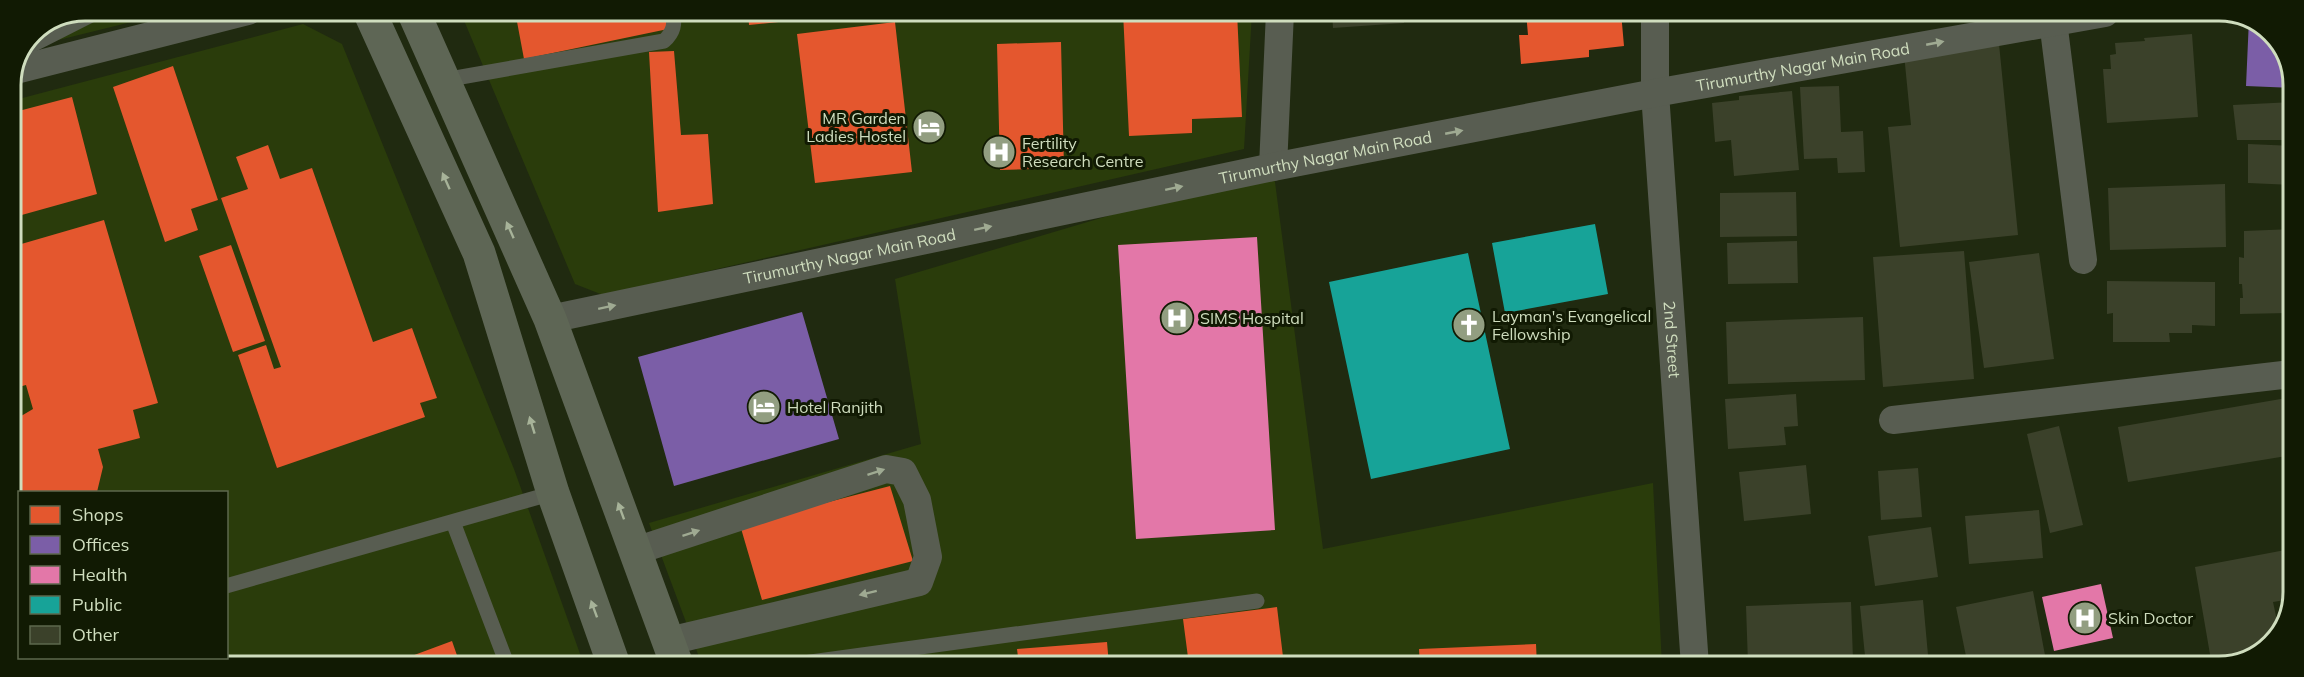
<svg xmlns="http://www.w3.org/2000/svg" width="2304" height="677" font-family="Mulish,sans-serif">
<style>
.built{fill:#2a3c0b}
.shops{fill:#e4572e}
.offices{fill:#7b5ea7}
.health{fill:#e377a8}
.public{fill:#17a398}
.building{fill:#3b412a}
.lines{fill:none;stroke-linecap:round;stroke-linejoin:round}
.service{stroke:#585d51;stroke-width:15}
.minor{stroke:#585d51;stroke-width:28}
.primary{stroke:#5e6655;stroke-width:33}
.oneway{fill:#9faa92}
.oneway2{fill:#a7b399}
.labels{text-anchor:middle;stroke-width:6;stroke-linejoin:round;paint-order:stroke}
.street-label{font-size:16px;fill:#cfddbe;stroke:#111a03}
.poi-label{font-size:16px;fill:#cfddbe;stroke:#111a03;text-anchor:start}
.rim{fill:none;stroke:#cfddbe;stroke-width:3}
</style>
<rect width="100%" height="100%" fill="#202a10"/>
<path class="built" d="M 85,11 L 176,11 L 26,48 L 32,32 Z
M 460,11 L 1252,12 L 1244,149 L 603,295 L 575,284 Z
M 303,24 L 342,44 L 514,469 L 584,665 L 65,664 L 55,658 L 226,658 L 226,492 L 20,492 L 19,621 L 11,598 L 11,101 Z
M 1273,167 L 1323,549 L 1653,483 L 1662,666 L 702,665 L 649,523 L 921,444 L 895,279 Z"/>
<path class="shops" d="M 515,11 L 664,11 L 668,29 L 524,59 Z
M 748,11 L 845,11 L 845,15 L 749,25 Z
M 1123,12 L 1237,12 L 1242,117 L 1192,119 L 1192,133 L 1129,136 Z
M 1526,12 L 1621,12 L 1624,46 L 1589,50 L 1589,57 L 1521,64 L 1519,35 L 1528,35 Z
M 895,22 L 912,172 L 815,183 L 797,34 Z
M 1061,42 L 1064,168 L 1000,170 L 997,44 Z
M 674,51 L 681,135 L 708,134 L 713,204 L 658,212 L 649,52 Z
M 173,66 L 218,200 L 191,209 L 198,230 L 165,242 L 113,87 Z
M 72,97 L 97,194 L 11,218 L 11,113 Z
M 268,145 L 280,179 L 312,168 L 373,342 L 412,328 L 437,398 L 420,403 L 425,417 L 277,468 L 238,355 L 266,345 L 274,369 L 281,367 L 221,198 L 248,189 L 236,157 Z
M 104,220 L 158,403 L 133,410 L 140,438 L 98,449 L 103,467 L 97,492 L 20,492 L 20,523 L 11,517 L 11,422 L 33,409 L 26,385 L 11,389 L 11,247 Z
M 231,245 L 265,341 L 233,352 L 199,256 Z
M 890,486 L 913,561 L 762,600 L 740,525 Z
M 1277,607 L 1284,665 L 1189,665 L 1183,619 Z
M 452,641 L 460,664 L 390,664 Z
M 1107,642 L 1109,665 L 1019,665 L 1017,649 Z
M 1536,644 L 1537,666 L 1420,666 L 1419,649 Z
M 998,657 L 999,665 L 952,665 L 952,664 Z
M 327,659 L 329,664 L 308,664 L 308,663 Z"/>
<path class="offices" d="M 2249,19 L 2275,36 L 2293,79 L 2293,88 L 2246,86 Z
M 802,312 L 839,439 L 674,486 L 638,357 Z"/>
<path class="health" d="M 1257,237 L 1275,530 L 1136,539 L 1118,245 Z
M 2101,584 L 2113,638 L 2054,651 L 2042,597 Z"/>
<path class="public" d="M 1595,224 L 1608,294 L 1505,313 L 1492,243 Z
M 1468,253 L 1510,449 L 1371,479 L 1329,282 Z"/>
<path class="building" d="M 1332,12 L 1403,12 L 1404,23 L 1333,28 Z
M 2192,34 L 2198,117 L 2107,123 L 2103,69 L 2111,69 L 2110,55 L 2116,54 L 2115,43 L 2145,41 L 2144,38 Z
M 1999,44 L 2018,235 L 1900,247 L 1888,127 L 1911,125 L 1904,54 Z
M 1839,86 L 1841,132 L 1863,131 L 1865,172 L 1838,173 L 1837,158 L 1804,159 L 1800,87 Z
M 1792,91 L 1799,170 L 1734,176 L 1731,140 L 1715,142 L 1712,103 L 1739,100 L 1739,96 Z
M 2293,102 L 2293,140 L 2237,140 L 2233,105 Z
M 2248,144 L 2293,146 L 2293,185 L 2248,183 Z
M 2225,184 L 2226,247 L 2110,250 L 2108,188 Z
M 1796,192 L 1797,236 L 1720,237 L 1720,193 Z
M 2293,229 L 2292,313 L 2240,314 L 2240,298 L 2243,298 L 2242,284 L 2239,284 L 2239,257 L 2244,258 L 2244,231 Z
M 1797,241 L 1798,283 L 1728,284 L 1727,243 Z
M 1964,251 L 1974,379 L 1883,387 L 1873,257 Z
M 2039,253 L 2054,359 L 1984,368 L 1969,262 Z
M 2107,281 L 2215,282 L 2215,326 L 2192,325 L 2192,333 L 2169,333 L 2170,342 L 2113,342 L 2113,313 L 2107,314 Z
M 1863,317 L 1865,380 L 1728,384 L 1726,322 Z
M 1796,394 L 1798,426 L 1784,427 L 1786,445 L 1728,449 L 1725,399 Z
M 2292,397 L 2292,455 L 2128,482 L 2118,427 Z
M 2059,426 L 2083,525 L 2050,533 L 2027,434 Z
M 1806,465 L 1811,514 L 1744,521 L 1739,472 Z
M 1918,468 L 1922,517 L 1881,520 L 1878,471 Z
M 2039,510 L 2043,558 L 1969,564 L 1965,516 Z
M 1931,527 L 1938,577 L 1875,586 L 1868,536 Z
M 2291,549 L 2291,599 L 2273,602 L 2279,630 L 2265,651 L 2220,666 L 2212,666 L 2195,567 Z
M 2033,591 L 2047,666 L 1968,666 L 1956,607 Z
M 1923,600 L 1929,666 L 1866,666 L 1860,606 Z
M 1851,602 L 1853,660 L 1748,664 L 1746,606 Z"/>
<g class="lines">
<path class="service" d="M 26,48 L 99,11
M 444,80 L 664,41 C 674,32 675,24 673,11
M 453,522 L 507,664
M 226,586 L 553,493
M 789,665 L 1257,601"/>
<g class="minor">
<path id="s1" d="M 1655,12 L 1655,93 L 1695,666"/>
<path d="M 2052,13 L 2083,260"/>
<path d="M 16,70 L 248,11"/>
<path d="M 1273,167 L 1280,12"/>
<path id="s2" d="M 550,319 L 1273,167 L 1655,93 L 2105,13"/>
<path d="M 1893,420 L 2292,374"/>
<path d="M 635,551 L 886,469 L 903,472 L 917,500 L 928,557 L 919,582 L 669,641"/>
</g>
<path class="primary" d="M 369,11 L 479,253 L 553,493 L 614,665
M 413,11 L 550,319 L 677,665"/>
</g>
<defs><path id="oneway-solid" d="M-6-.8H1V-3.2L6.5 0L1 3.2V.8H-6Z" transform="scale(1.5)"/></defs>
<g class="oneway">
<use href="#oneway-solid" transform="translate(1935 43) rotate(-11)"/>
<use href="#oneway-solid" transform="translate(1454 132) rotate(-11)"/>
<use href="#oneway-solid" transform="translate(1174 188) rotate(-12)"/>
<use href="#oneway-solid" transform="translate(983 228) rotate(-12)"/>
<use href="#oneway-solid" transform="translate(607 307) rotate(-12)"/>
<use href="#oneway-solid" transform="translate(876 472) rotate(-18)"/>
<use href="#oneway-solid" transform="translate(691 533) rotate(-18)"/>
<use href="#oneway-solid" transform="translate(868 593) rotate(166)"/>
</g>
<g class="oneway2">
<use href="#oneway-solid" transform="translate(446 181) rotate(-114)"/>
<use href="#oneway-solid" transform="translate(510 230) rotate(-114)"/>
<use href="#oneway-solid" transform="translate(532 425) rotate(-107)"/>
<use href="#oneway-solid" transform="translate(621 511) rotate(-110)"/>
<use href="#oneway-solid" transform="translate(594 609) rotate(-110)"/>
</g>
<defs>
<g id="hotel-disc" transform="scale(1.725)"><circle r="9.5" fill="#929e81" stroke="#111a03"/><path d="M-6-4.5h1.5V1H6V5H4.5V3h-9V5H-6ZM-4 0a1.8 1.8 0 1 1 3.6 0ZM.5 0V-2.5h3Q6-2.5 6 0Z" fill="#fff"/></g>
<g id="hospital-disc" transform="scale(1.725)"><circle r="9.5" fill="#929e81" stroke="#111a03"/><path d="M-5-5h3v3.5h4V-5h3V5h-3V1.5h-4V5h-3Z" fill="#fff"/></g>
<g id="church-disc" transform="scale(1.725)"><circle r="9.5" fill="#929e81" stroke="#111a03"/><path d="M-1.2-6h2.4v3.5h3.3v2.4h-3.3V6h-2.4V-.1h-3.3v-2.4h3.3Z" fill="#fff"/></g>
</defs>
<g fill-rule="evenodd">
<use href="#hotel-disc" x="929" y="127"/>
<use href="#hospital-disc" x="999" y="152"/>
<use href="#hospital-disc" x="1177" y="318"/>
<use href="#church-disc" x="1469" y="325"/>
<use href="#hotel-disc" x="764" y="407"/>
<use href="#hospital-disc" x="2085" y="618"/>
</g>
<g class="labels">
<g class="street-label">
<text dy="6" stroke="none"><textPath href="#s2" startOffset="1278">Tirumurthy Nagar Main Road</textPath></text>
<text dy="6" stroke="none"><textPath href="#s2" startOffset="792">Tirumurthy Nagar Main Road</textPath></text>
<text dy="6" stroke="none"><textPath href="#s2" startOffset="306">Tirumurthy Nagar Main Road</textPath></text>
<text dy="6" stroke="none"><textPath href="#s1" startOffset="328">2nd Street</textPath></text>
</g>
<g class="poi-label">
<text x="906" y="124" text-anchor="end">MR Garden<tspan x="906" dy="18">Ladies Hostel</tspan></text>
<text x="1022" y="149">Fertility<tspan x="1022" dy="18">Research Centre</tspan></text>
<text x="1492" y="322">Layman's Evangelical<tspan x="1492" dy="18">Fellowship</tspan></text>
<text x="1200" y="324">SIMS Hospital</text>
<text x="787" y="413">Hotel Ranjith</text>
<text x="2108" y="624">Skin Doctor</text>
</g>
</g>
<path d="M0 0H2304V677H0ZM85 21H2219A64 64 0 0 1 2283 85V592A64 64 0 0 1 2219 656H85A64 64 0 0 1 21 592V85A64 64 0 0 1 85 21Z" fill="#111a03" fill-rule="evenodd"/>
<path class="rim" d="M85 21H2219A64 64 0 0 1 2283 85V592A64 64 0 0 1 2219 656H85A64 64 0 0 1 21 592V85A64 64 0 0 1 85 21Z"/>
<rect x="18" y="491" width="210" height="168" fill="#111a03" stroke="#5d684e" stroke-width="1.5"/>
<rect x="30" y="506" width="30" height="18" fill="#e4572e" stroke="#5d684e" stroke-width="1.5"/>
<text x="72" y="521" font-size="18" fill="#cfddbe">Shops</text>
<rect x="30" y="536" width="30" height="18" fill="#7b5ea7" stroke="#5d684e" stroke-width="1.5"/>
<text x="72" y="551" font-size="18" fill="#cfddbe">Offices</text>
<rect x="30" y="566" width="30" height="18" fill="#e377a8" stroke="#5d684e" stroke-width="1.5"/>
<text x="72" y="581" font-size="18" fill="#cfddbe">Health</text>
<rect x="30" y="596" width="30" height="18" fill="#17a398" stroke="#5d684e" stroke-width="1.5"/>
<text x="72" y="611" font-size="18" fill="#cfddbe">Public</text>
<rect x="30" y="626" width="30" height="18" fill="#3b412a" stroke="#5d684e" stroke-width="1.5"/>
<text x="72" y="641" font-size="18" fill="#cfddbe">Other</text>
</svg>
